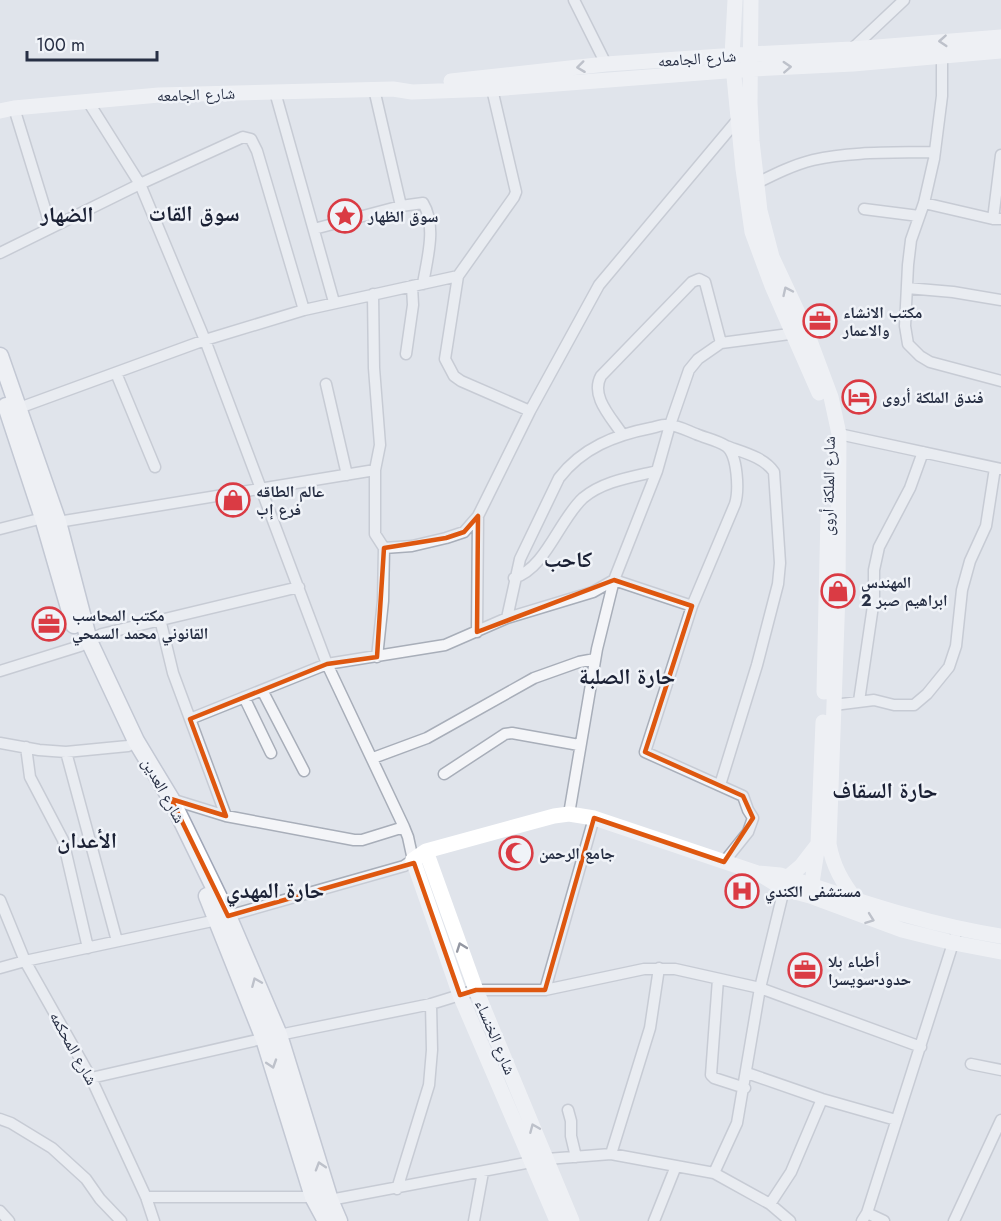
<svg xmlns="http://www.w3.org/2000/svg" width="1001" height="1221" font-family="Jost,'Noto Naskh Arabic',sans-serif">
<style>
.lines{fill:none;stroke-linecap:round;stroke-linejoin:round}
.street-casing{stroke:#a8aeb9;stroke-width:13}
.primary-casing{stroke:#9fa6b7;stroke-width:19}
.street{stroke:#f4f5f8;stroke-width:10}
.secondary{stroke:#fff;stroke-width:15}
.primary{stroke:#fff;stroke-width:16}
.oneway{stroke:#9397a2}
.marked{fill:none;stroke:#de570f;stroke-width:4.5;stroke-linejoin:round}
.labels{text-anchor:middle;stroke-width:5;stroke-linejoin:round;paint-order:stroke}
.street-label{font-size:16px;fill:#272f44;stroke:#f0f3f8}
.poi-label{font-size:16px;font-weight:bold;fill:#272f44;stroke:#f0f3f8;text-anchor:start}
.district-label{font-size:22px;font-weight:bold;fill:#1a2034;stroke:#f0f3f8}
</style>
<rect width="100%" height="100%" fill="#e0e4eb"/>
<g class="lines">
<g class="street-casing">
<path id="street" d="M 574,0 L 606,64
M 852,49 L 904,0
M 942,56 L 942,96 L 934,159 L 924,203 L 911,240 L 908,265 L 905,326 L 908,344 L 920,356 L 930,362 L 1001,381
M 374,89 L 401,206
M 492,89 L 516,192 L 514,197 L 458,276 L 445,359 L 454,376 L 461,381 L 530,411
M 275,92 L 334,302
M 89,103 L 140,184 L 205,340 L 327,664 L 404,827 L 408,837 L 413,860 L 404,866 L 228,916
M 14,108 L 51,228
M 757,183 C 775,174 793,165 813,160 C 852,151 895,153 935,152
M 924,203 L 993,219 L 1001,219
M 864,209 L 919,216
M 993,219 L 1001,155
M 314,229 L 401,206 L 423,203 C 437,226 427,259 423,284
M 0,253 L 140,184 L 243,137 L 251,139 L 257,151 L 304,310
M 907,288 L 953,292 L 1001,300
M 373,294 L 374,368 L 380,445 L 375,470 L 375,534 L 384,548 L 383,601 L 377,657
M 406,354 L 413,305 L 412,286
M 116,373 L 155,467
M 326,384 L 347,475
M 19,408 L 205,340 L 304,310 L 458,276
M 622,434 C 611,417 590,396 601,376 L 692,282 L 699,279 L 705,282 L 721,343
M 839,434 L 1001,469
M 58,522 L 375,470
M 0,529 L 43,518
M 384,548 L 412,546 L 446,538 L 464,532 L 478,516 L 530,411 L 599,285 L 739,118
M 514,578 C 546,568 559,520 583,498 C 603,481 632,477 657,471
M 507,618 L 520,559 L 559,478 C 582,448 615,435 651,428 C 656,427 664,424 669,425 C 677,425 688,431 696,434 C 705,438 717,440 726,446 C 738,455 739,491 735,504 L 692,606 L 645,752 L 743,796 L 748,810 L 753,818 L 748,832 L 724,862
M 160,619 L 173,673 L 226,816
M 477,632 L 478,516
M 0,671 L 80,646 L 102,634 L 299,587
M 262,690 L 304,771
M 244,697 L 271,753
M 859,701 L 874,599 L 874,570 L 879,547 L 910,488 L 923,452
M 834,705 L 874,700 L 894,705 L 914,705 L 927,694 L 949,667 L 956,646 L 962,590 L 970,561 L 986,526 L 995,468
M 190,719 L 327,664 L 445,645 L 507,618 L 593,592 L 614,580 L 692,606
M 0,743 L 39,750 L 66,752 L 128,746 L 136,741
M 26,747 L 30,777 L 63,840 L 88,948
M 66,752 L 117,941
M 373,758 L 427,738 L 534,678 L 579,662 L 595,659
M 444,774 L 505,734 L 512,733 L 579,745
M 720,785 L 757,665 L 778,584 L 780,563 L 774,472 C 764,457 742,452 726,446
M 171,799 L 226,816 L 354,840 L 362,840 L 404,827
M 569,814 L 597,649 L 614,580 L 657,471 L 670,425 L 689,370 L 698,359 L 721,343 L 797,333
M 0,900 L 25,961 L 91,1078 L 146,1197 L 154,1221
M 0,968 L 25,961 L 217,920
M 718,979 L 711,1075 L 714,1078 L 745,1088
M 545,990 L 594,818
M 971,1064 L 1001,1070
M 747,1073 L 822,1099 L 896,1120
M 91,1078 L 279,1035 L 431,1004 L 476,990 L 545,990 L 644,969 L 675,969 L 760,988 L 921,1047
M 568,1110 L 571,1121 L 571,1136 L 576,1157
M 0,1119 L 11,1123 L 52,1148 L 86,1179 L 100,1199 L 121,1221
M 611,1154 L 650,1028 L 659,968
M 714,1173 L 737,1123 L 760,988 L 784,889
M 397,1189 L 429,1085 L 432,1050 L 431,1004
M 146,1197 L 313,1197
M 330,1200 L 547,1159 L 611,1154 L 714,1173 L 770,1204 L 791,1172 L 822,1099
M 770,1204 L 790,1221
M 0,1211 L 9,1221
M 867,1213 L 884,1221
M 474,1221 L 483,1172
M 654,1221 L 676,1166
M 862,1221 L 867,1213 L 955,937
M 954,1221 L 1001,1120"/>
</g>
<g class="primary-casing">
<path id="primary" d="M 0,356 L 58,522 L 89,641 L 136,741 L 171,799 L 228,916 L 279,1035 L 330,1200 L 339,1221
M 6,406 L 43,518 L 74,625
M 207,896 L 264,1039 L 313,1197 L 326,1221"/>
</g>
<use href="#street" class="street"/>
<path class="secondary" d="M 735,0 L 732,56 L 743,169 L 752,232 L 772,286 L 819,393
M 751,0 L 750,103 L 752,141 L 760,211 L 772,257 L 806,330 L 831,397 L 839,434 L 838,593 L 829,844 C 833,866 842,882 856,900
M 451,81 L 606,64 L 751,54 L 852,49 L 1001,37
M 0,111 L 14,108 L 159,95 L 393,89 L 412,92 L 492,89 L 752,69 L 853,64 L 1001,51
M 824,692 L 828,515
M 426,851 L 476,990 L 572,1221
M 758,873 L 784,889 L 810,896 L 902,930 L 954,943 L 1001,952
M 788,877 L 801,866 L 818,844
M 810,896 L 818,844 L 823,722
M 557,1221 L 460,995 L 413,860 L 426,851 L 554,816 L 569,814 L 594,818 L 758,873 L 780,875 C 854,899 923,924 1001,936"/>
<use href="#primary" class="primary"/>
</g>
<defs><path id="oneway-chevron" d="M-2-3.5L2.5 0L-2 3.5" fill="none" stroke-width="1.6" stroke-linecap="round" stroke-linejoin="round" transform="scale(1.5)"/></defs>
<g class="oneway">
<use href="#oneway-chevron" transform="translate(943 41) rotate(176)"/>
<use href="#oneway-chevron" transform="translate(581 67) rotate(173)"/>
<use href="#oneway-chevron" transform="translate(787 67) rotate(-3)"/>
<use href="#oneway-chevron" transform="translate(787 291) rotate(-115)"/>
<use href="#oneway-chevron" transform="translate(870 919) rotate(20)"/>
<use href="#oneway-chevron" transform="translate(461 947) rotate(-110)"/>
<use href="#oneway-chevron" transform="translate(256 982) rotate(-113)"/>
<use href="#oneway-chevron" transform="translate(272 1064) rotate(72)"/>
<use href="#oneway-chevron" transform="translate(534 1128) rotate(-113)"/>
<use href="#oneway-chevron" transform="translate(320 1166) rotate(-107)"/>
</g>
<path d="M0 0H1001V1221H0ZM 478,516 L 477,632 L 614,580 L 692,606 L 645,752 L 743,796 L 753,818 L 724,862 L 594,818 L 545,990 L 476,990 L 460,995 L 414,863 L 228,916 L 171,799 L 226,816 L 190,719 L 327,664 L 377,657 L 384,548 L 446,538 L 464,532 Z" fill="#e0e4eb" fill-opacity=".55" fill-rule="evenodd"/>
<path class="marked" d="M 478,516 L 477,632 L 614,580 L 692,606 L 645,752 L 743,796 L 753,818 L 724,862 L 594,818 L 545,990 L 476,990 L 460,995 L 414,863 L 228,916 L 171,799 L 226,816 L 190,719 L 327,664 L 377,657 L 384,548 L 446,538 L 464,532 Z"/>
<defs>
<g id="sight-ring" transform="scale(1.725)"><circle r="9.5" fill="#f0f3f8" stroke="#da3b44" stroke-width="1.5"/><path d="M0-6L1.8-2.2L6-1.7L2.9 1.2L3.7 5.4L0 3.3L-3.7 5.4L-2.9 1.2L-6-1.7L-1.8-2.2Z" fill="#da3b44"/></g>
<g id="office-ring" transform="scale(1.725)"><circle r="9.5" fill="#f0f3f8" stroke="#da3b44" stroke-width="1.5"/><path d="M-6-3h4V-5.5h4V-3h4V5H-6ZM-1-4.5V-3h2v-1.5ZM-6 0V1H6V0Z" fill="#da3b44"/></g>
<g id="hotel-ring" transform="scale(1.725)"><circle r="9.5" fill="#f0f3f8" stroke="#da3b44" stroke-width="1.5"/><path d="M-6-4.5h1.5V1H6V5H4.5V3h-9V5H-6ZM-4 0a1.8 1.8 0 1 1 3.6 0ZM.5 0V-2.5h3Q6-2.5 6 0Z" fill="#da3b44"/></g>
<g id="shop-ring" transform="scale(1.725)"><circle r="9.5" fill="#f0f3f8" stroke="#da3b44" stroke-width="1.5"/><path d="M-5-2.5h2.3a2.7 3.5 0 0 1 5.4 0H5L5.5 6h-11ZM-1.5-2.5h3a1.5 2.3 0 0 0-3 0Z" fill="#da3b44"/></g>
<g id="mosque-ring" transform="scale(1.725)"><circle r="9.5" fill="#f0f3f8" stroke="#da3b44" stroke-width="1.5"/><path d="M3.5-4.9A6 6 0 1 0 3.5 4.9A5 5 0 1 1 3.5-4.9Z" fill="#da3b44"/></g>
<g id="hospital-ring" transform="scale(1.725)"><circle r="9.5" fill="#f0f3f8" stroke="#da3b44" stroke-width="1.5"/><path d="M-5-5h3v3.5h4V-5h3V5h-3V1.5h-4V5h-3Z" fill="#da3b44"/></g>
</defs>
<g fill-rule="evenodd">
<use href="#sight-ring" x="345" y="216"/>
<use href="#office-ring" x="820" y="321"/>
<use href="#hotel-ring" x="859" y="397"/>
<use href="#shop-ring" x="233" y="500"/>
<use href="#shop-ring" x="838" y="591"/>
<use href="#office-ring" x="49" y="624"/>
<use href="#mosque-ring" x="516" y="853"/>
<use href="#hospital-ring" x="742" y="891"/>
<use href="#office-ring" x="805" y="970"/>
</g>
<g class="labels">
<g class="street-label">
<text transform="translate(697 58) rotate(-4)" y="6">شارع الجامعه</text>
<text transform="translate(196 94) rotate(-2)" y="6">شارع الجامعه</text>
<text transform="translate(828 486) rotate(-89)" y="6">شارع الملكة أروى</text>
<text transform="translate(164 790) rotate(61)" y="6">شارع العدين</text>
<text transform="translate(496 1037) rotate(67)" y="6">شارع الخنساء</text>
<text transform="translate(74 1048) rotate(61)" y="6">شارع المحكمه</text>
</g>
<g class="poi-label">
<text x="368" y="222">سوق الظهار</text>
<text x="843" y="318">مكتب الانشاء<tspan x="843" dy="18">والاعمار</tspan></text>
<text x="882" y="403">فندق الملكة أروى</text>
<text x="256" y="497">عالم الطاقه<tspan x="256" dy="18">فرع إب</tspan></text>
<text x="861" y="588">المهندس<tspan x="861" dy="18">ابراهيم صبر 2</tspan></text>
<text x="72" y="621">مكتب المحاسب<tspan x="72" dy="18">القانوني محمد السمحي</tspan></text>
<text x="539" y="859">جامع الرحمن</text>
<text x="765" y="897">مستشفى الكندي</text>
<text x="828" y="967">أطباء بلا<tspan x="828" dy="18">حدود-سويسرا</tspan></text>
</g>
<g class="district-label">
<text x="194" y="221">سوق القات</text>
<text x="67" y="222">الضهار</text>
<text x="568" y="567">كاحب</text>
<text x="627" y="684">حارة الصلبة</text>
<text x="885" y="798">حارة السقاف</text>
<text x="87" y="848">الأعدان</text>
<text x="275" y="898">حارة المهدي</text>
</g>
</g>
<path d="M27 51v9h130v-9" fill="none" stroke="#272f44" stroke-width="3"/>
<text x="36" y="51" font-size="18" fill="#272f44" stroke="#f0f3f8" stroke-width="4.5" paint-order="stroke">100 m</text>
</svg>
